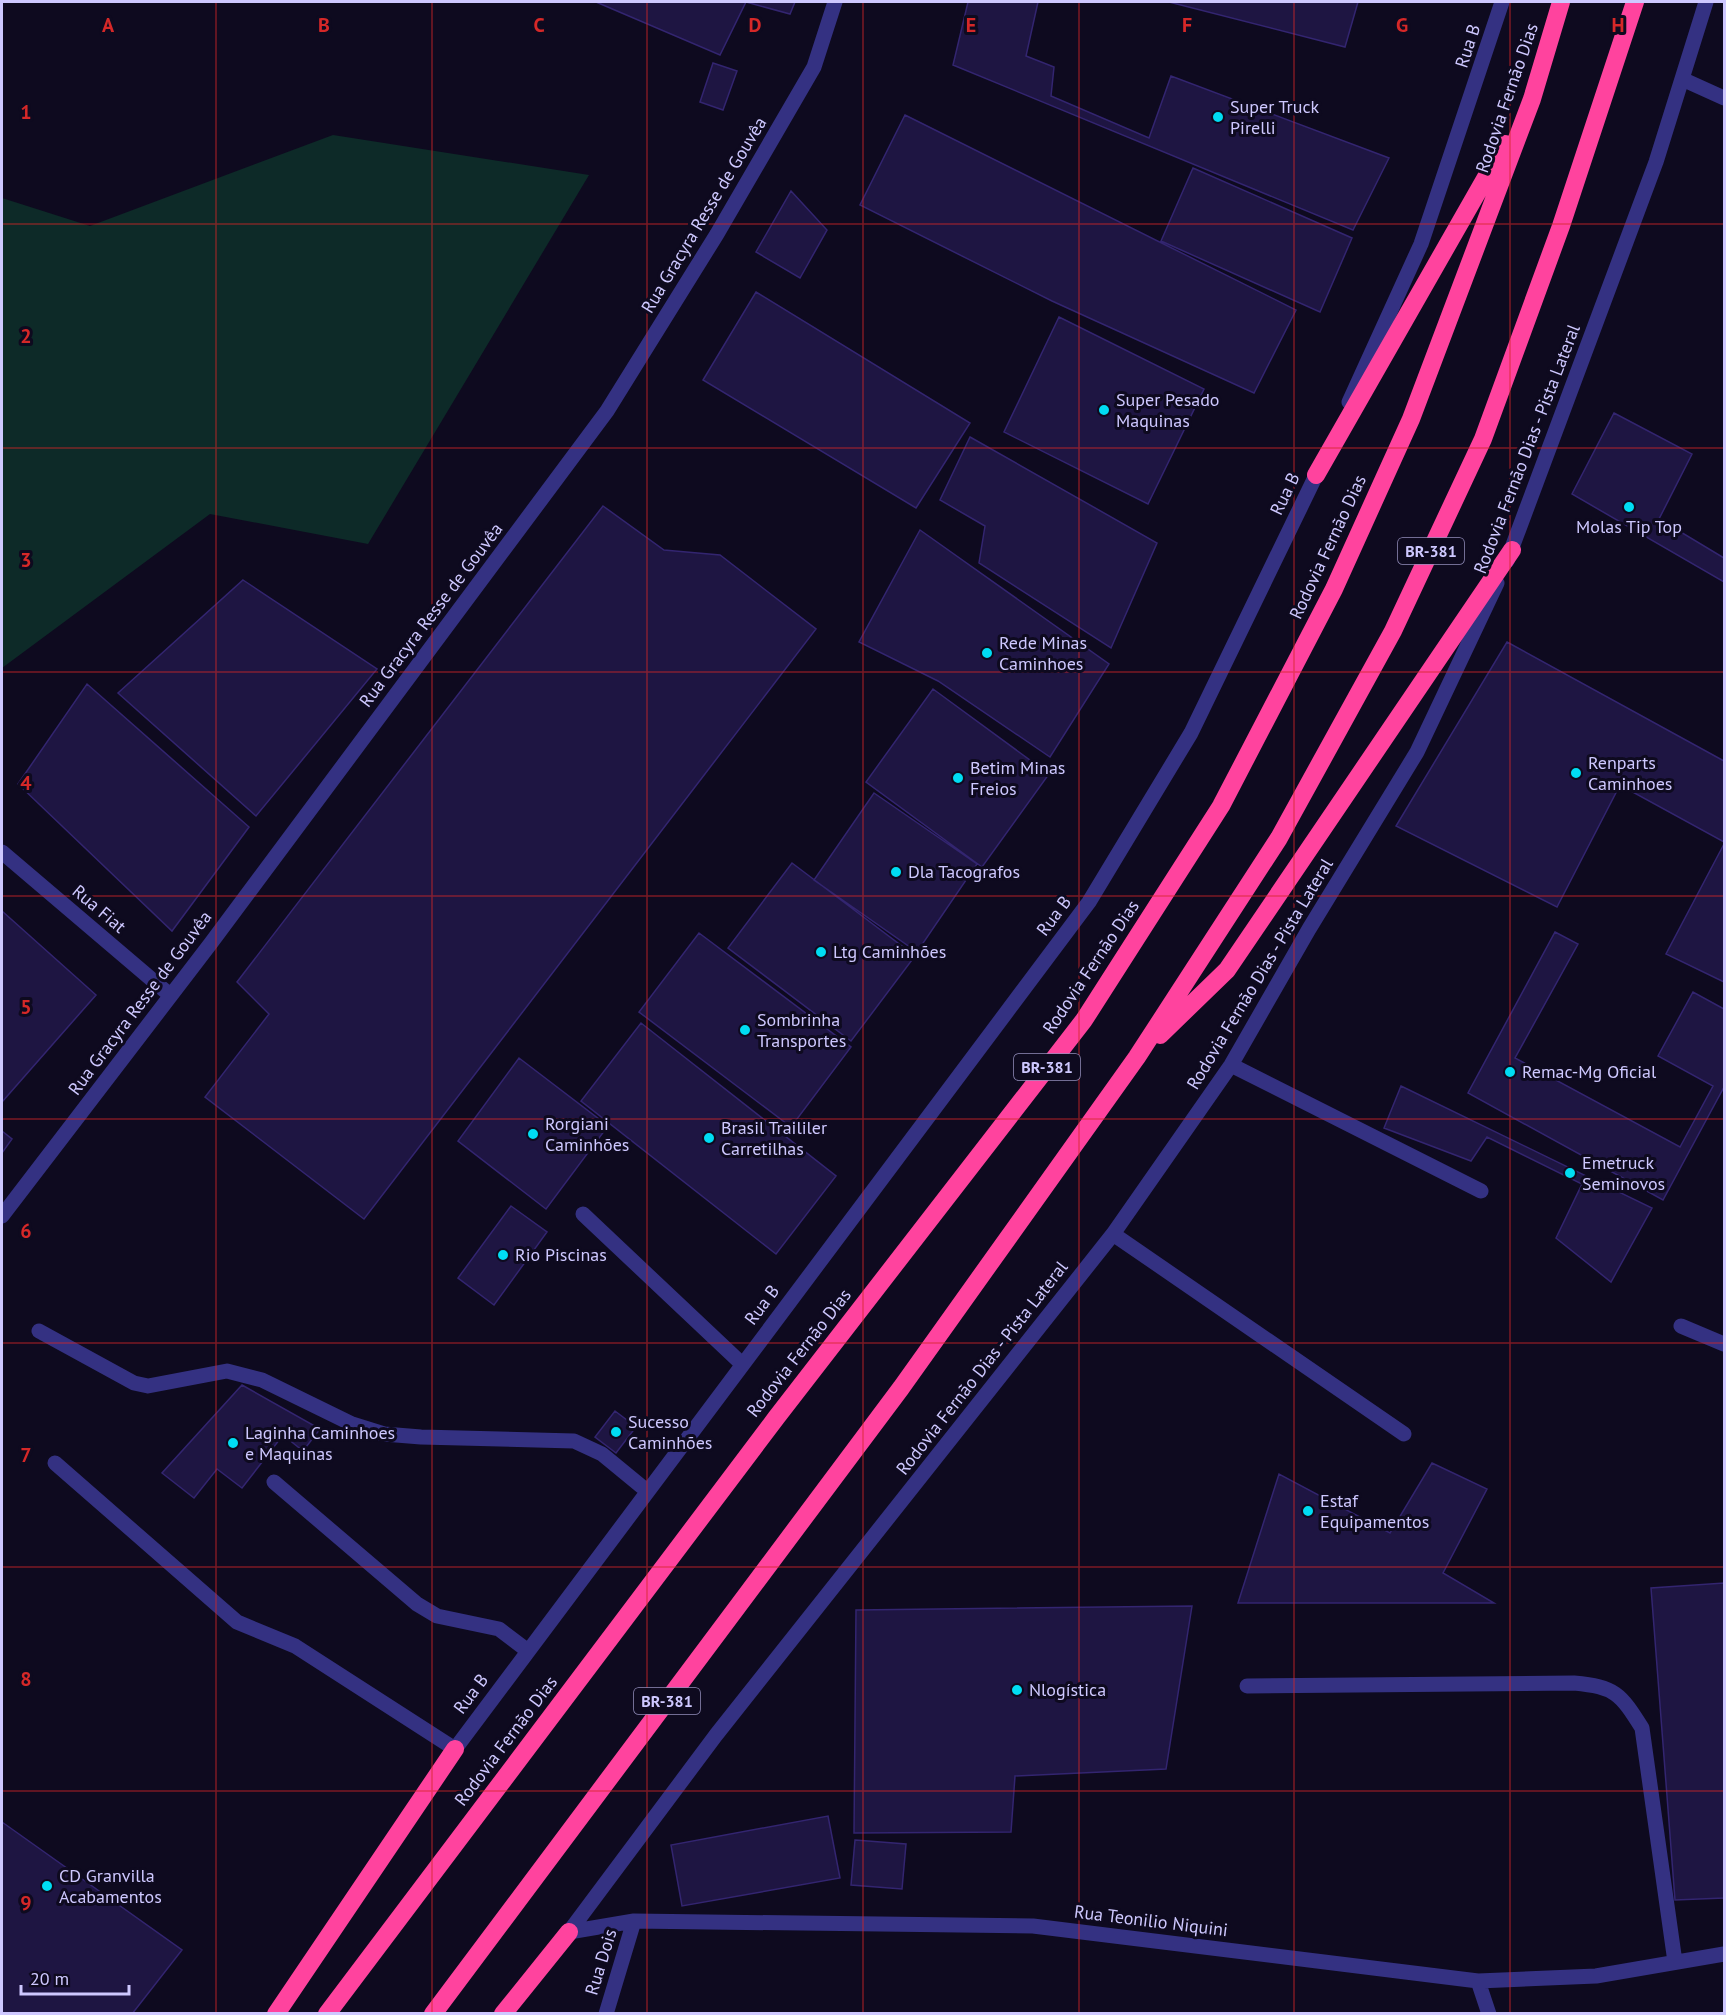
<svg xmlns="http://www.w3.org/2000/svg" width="1726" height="2015" font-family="'PT Sans',sans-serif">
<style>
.green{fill:#0d2a28}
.building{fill:#1e1542;stroke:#332570;stroke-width:1.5}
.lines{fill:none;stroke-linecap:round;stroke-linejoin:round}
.minor{stroke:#343182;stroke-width:15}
.highway{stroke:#ff439e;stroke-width:18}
.grid{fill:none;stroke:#d62828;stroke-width:1.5;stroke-opacity:0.55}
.poi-dot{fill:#00dcf3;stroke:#0e0a1f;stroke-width:2}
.labels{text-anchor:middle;stroke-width:6;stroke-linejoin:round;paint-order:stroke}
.shield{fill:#0e0a1f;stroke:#948fbc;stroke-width:1.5}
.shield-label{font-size:16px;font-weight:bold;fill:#cec8ff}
.street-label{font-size:18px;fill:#cec8ff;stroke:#0e0a1f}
.poi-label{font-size:18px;fill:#cec8ff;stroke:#0e0a1f;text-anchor:start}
.grid-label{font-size:20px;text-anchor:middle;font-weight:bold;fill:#d62828;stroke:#0e0a1f;stroke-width:6;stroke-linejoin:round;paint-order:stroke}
</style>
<rect width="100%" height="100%" fill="#0e0a1f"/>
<path class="green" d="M 333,135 L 589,175 L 368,544 L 210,514 L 2,668 L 2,198 L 90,226 Z"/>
<path class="building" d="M 596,2 L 795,2 L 790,14 L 746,2 L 720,55 Z
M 968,2 L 1038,2 L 1026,56 L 1054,67 L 1051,96 L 1149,138 L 1171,76 L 1389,158 L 1353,230 L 953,65 Z
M 1169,2 L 1358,2 L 1345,47 Z
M 713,63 L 737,71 L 723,110 L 700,102 Z
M 905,115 L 1296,310 L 1254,393 L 1052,301 L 860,205 Z
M 1193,168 L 1352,238 L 1320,312 L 1161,241 Z
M 791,191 L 827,230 L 800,278 L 756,252 Z
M 756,292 L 970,423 L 916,508 L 703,380 Z
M 1059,317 L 1204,389 L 1148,504 L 1004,432 Z
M 1614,413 L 1692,454 L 1659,519 L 1724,558 L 1724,582 L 1572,494 Z
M 970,437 L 1157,543 L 1111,648 L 979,563 L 985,526 L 940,500 Z
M 603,506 L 664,550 L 720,555 L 816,629 L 364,1219 L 205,1097 L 269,1014 L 237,982 Z
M 920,530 L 1109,664 L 1050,757 L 938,681 L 859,642 Z
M 243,580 L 377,669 L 256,816 L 118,693 Z
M 1507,642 L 1724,761 L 1724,842 L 1620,785 L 1557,907 L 1396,826 Z
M 87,684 L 249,827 L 172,931 L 18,784 Z
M 933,689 L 1049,774 L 982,867 L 866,782 Z
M 874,793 L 977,864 L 917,952 L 814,880 Z
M 1724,844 L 1724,982 L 1666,954 Z
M 792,863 L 915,956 L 851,1041 L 728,948 Z
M 2,911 L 96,995 L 2,1102 Z
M 1555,932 L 1578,944 L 1515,1058 L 1680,1147 L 1713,1086 L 1658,1056 L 1693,992 L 1724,1009 L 1724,1087 L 1663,1200 L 1468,1093 Z
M 699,933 L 851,1047 L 791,1127 L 639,1012 Z
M 641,1023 L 836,1176 L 776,1254 L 581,1101 Z
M 519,1058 L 608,1126 L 546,1209 L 458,1141 Z
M 1401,1086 L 1652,1208 L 1611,1282 L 1556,1238 L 1582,1184 L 1487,1137 L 1471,1161 L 1384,1128 Z
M 2,1131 L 12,1139 L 2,1153 Z
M 511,1206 L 547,1232 L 494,1305 L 458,1278 Z
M 242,1385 L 320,1429 L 303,1451 L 283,1435 L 242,1488 L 217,1469 L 194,1498 L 162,1473 Z
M 615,1411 L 636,1427 L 616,1453 L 595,1437 Z
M 1432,1463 L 1487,1489 L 1443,1573 L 1494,1603 L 1238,1603 L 1279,1474 L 1390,1533 Z
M 1724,1583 L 1724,1898 L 1675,1900 L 1651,1588 Z
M 1192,1606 L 1166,1769 L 1015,1776 L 1011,1832 L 854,1833 L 856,1610 Z
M 828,1816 L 840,1878 L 682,1906 L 671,1845 Z
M 2,1822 L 182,1950 L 132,2014 L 2,2014 Z
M 855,1840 L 906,1844 L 902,1889 L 851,1885 Z"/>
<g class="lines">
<path class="minor" d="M 1682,79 L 1724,98
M 1349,402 L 1421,244 L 1502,2
M 1507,561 L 1656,162 L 1706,2
M 2,852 L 170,995
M 1231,1065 L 1481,1191
M 583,1214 L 742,1364
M 2,1216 L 211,943 L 607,411 L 717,234 L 814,67 L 835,2
M 1113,1234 L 1404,1434
M 1681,1326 L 1724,1344
M 39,1331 L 134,1383 L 148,1386 L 227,1371 L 262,1380 L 352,1424 L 384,1434 L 421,1437 L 574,1441 L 602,1454 L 647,1491
M 55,1463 L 237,1622 L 295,1646 L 455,1749 L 1089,902 L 1191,733 L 1321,465
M 274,1482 L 417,1604 L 437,1616 L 499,1629 L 528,1651
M 1247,1686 L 1574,1683 C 1615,1687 1620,1693 1642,1728 L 1675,1962
M 569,1932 L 716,1735 L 1113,1234 L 1231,1065 L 1309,929 L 1417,752 L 1497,583
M 569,1932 L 634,1921 L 1033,1926 L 1478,1981 L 1596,1976 L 1724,1954
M 1478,1981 L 1489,2014
M 606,2014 L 634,1921"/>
<path class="highway" d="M 1316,475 L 1505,144
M 1160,1035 L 1227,970 L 1512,550
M 276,2014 L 455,1749
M 327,2014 L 776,1418 L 1084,1020 L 1221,806 L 1334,589 L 1411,419 L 1532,99 L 1561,2
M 433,2014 L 901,1388 L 1137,1057 L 1279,838 L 1393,631 L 1483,439 L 1561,226 L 1635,2
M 503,2014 L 569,1932"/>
</g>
<path class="grid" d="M 216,2 L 216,2014M 432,2 L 432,2014M 647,2 L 647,2014M 863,2 L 863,2014M 1079,2 L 1079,2014M 1294,2 L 1294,2014M 1510,2 L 1510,2014M 2,224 L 1724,224M 2,448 L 1724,448M 2,672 L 1724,672M 2,896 L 1724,896M 2,1119 L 1724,1119M 2,1343 L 1724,1343M 2,1567 L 1724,1567M 2,1791 L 1724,1791"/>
<g class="poi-dot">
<circle cx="1218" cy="117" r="6"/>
<circle cx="1104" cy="410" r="6"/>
<circle cx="1629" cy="507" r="6"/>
<circle cx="987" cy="653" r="6"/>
<circle cx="1576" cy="773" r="6"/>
<circle cx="958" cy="778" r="6"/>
<circle cx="896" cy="872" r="6"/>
<circle cx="821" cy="952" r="6"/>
<circle cx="745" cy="1030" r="6"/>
<circle cx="1510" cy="1072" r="6"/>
<circle cx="533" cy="1134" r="6"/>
<circle cx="709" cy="1138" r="6"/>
<circle cx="1570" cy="1173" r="6"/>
<circle cx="503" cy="1255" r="6"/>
<circle cx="616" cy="1432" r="6"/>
<circle cx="233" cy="1443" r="6"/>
<circle cx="1308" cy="1511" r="6"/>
<circle cx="1017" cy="1690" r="6"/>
<circle cx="47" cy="1886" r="6"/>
</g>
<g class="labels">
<g class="shield">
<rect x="1398" y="538" width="66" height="26" rx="4.5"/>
<rect x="1014" y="1054" width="66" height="26" rx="4.5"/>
<rect x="634" y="1688" width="66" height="26" rx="4.5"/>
</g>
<g class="shield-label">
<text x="1431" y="557">BR-381</text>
<text x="1047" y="1073">BR-381</text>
<text x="667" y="1707">BR-381</text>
</g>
<g class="street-label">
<text transform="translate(1468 46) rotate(-72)" y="6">Rua B</text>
<text transform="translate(1507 98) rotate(-71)" y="6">Rodovia Fernão Dias</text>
<text transform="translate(704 215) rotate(-59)" y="6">Rua Gracyra Resse de Gouvêa</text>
<text transform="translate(1527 449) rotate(-69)" y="6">Rodovia Fernão Dias - Pista Lateral</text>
<text transform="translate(1285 494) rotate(-64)" y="6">Rua B</text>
<text transform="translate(1328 547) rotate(-65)" y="6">Rodovia Fernão Dias</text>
<text transform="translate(431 615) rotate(-53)" y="6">Rua Gracyra Resse de Gouvêa</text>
<text transform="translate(99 909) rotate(40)" y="6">Rua Fiat</text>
<text transform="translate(1054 916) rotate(-53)" y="6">Rua B</text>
<text transform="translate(1091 967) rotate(-56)" y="6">Rodovia Fernão Dias</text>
<text transform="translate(1260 974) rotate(-59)" y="6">Rodovia Fernão Dias - Pista Lateral</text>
<text transform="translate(140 1003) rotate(-53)" y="6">Rua Gracyra Resse de Gouvêa</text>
<text transform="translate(762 1305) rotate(-53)" y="6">Rua B</text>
<text transform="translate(799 1353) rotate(-52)" y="6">Rodovia Fernão Dias</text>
<text transform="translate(982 1368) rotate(-52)" y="6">Rodovia Fernão Dias - Pista Lateral</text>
<text transform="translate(471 1694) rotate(-53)" y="6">Rua B</text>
<text transform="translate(506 1741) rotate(-53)" y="6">Rodovia Fernão Dias</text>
<text transform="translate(1151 1921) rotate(7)" y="6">Rua Teonilio Niquini</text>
<text transform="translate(601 1962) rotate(-73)" y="6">Rua Dois</text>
</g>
<g class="poi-label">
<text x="1230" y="113">Super Truck<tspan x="1230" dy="21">Pirelli</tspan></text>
<text x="1116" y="406">Super Pesado<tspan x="1116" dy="21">Maquinas</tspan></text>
<text x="1629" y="533" text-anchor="middle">Molas Tip Top</text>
<text x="999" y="649">Rede Minas<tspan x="999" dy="21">Caminhoes</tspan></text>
<text x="1588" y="769">Renparts<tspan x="1588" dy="21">Caminhoes</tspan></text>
<text x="970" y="774">Betim Minas<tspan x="970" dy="21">Freios</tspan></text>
<text x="908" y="878">Dla Tacografos</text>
<text x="833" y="958">Ltg Caminhões</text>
<text x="757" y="1026">Sombrinha<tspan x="757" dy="21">Transportes</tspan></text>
<text x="1522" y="1078">Remac-Mg Oficial</text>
<text x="545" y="1130">Rorgiani<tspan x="545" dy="21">Caminhões</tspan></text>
<text x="721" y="1134">Brasil Traililer<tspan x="721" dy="21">Carretilhas</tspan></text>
<text x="1582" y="1169">Emetruck<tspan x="1582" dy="21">Seminovos</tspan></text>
<text x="515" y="1261">Rio Piscinas</text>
<text x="628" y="1428">Sucesso<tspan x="628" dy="21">Caminhões</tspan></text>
<text x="245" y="1439">Laginha Caminhoes<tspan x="245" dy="21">e Maquinas</tspan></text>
<text x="1320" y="1507">Estaf<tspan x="1320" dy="21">Equipamentos</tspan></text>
<text x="1029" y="1696">Nlogística</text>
<text x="59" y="1882">CD Granvilla<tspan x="59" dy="21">Acabamentos</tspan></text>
</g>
</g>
<g class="grid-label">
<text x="108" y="32">A</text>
<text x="324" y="32">B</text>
<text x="539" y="32">C</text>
<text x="755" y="32">D</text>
<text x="971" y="32">E</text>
<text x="1187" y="32">F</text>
<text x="1402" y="32">G</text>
<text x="1618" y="32">H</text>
<text x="26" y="119">1</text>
<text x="26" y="343">2</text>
<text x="26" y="567">3</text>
<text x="26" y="790">4</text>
<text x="26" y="1014">5</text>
<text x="26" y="1238">6</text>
<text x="26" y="1462">7</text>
<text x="26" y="1686">8</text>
<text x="26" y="1910">9</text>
</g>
<rect width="1726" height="2015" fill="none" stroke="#cec8ff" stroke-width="6"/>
<path d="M21 1985v9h108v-9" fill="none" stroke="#cec8ff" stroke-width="3"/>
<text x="30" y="1985" font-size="18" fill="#cec8ff" stroke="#0e0a1f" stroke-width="4.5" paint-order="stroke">20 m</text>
</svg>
